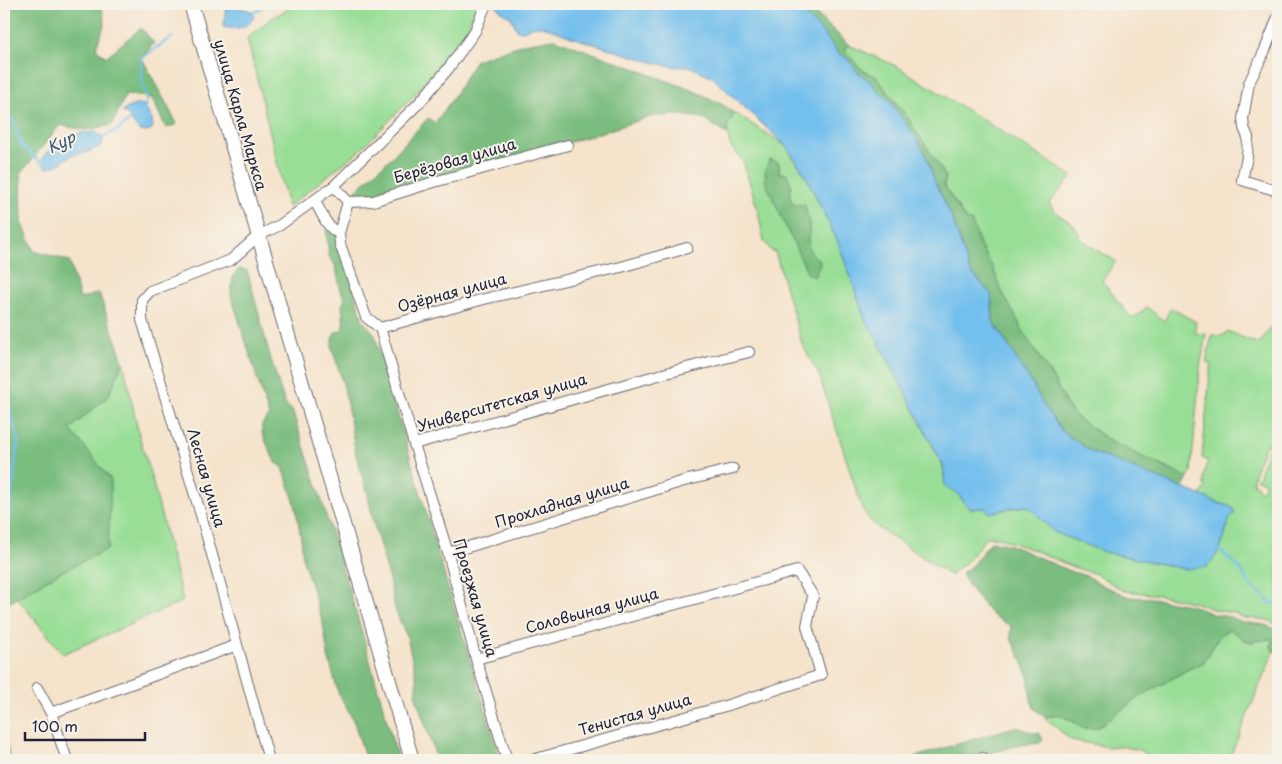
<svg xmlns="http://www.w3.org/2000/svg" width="1282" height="764" font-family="'Playpen Sans',sans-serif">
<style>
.green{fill:#99de96;stroke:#5e8068;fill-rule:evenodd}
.forest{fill:#7abd7f;stroke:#4e705d}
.water{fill:#73bfed;stroke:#4a7094}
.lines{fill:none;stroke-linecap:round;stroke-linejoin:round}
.stream{stroke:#73bfed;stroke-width:2.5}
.minor-casing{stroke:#6c666d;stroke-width:12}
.major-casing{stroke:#6c666d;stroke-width:16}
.minor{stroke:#fff;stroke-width:10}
.major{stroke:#fff;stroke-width:14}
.labels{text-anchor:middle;stroke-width:4;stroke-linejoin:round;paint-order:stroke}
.street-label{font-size:15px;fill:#22223b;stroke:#f7f3e8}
.water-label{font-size:16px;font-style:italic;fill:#3e5979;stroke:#f7f3e8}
</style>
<rect width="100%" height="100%" fill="#f7f3e8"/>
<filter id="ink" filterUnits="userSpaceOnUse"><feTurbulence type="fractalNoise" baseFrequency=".02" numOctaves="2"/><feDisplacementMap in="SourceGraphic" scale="10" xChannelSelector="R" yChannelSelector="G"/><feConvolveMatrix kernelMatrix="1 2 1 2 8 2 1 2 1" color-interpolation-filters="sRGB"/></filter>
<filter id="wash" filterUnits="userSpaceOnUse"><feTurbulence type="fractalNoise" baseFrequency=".0096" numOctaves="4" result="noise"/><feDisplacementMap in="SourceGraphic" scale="20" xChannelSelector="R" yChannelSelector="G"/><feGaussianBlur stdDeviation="1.12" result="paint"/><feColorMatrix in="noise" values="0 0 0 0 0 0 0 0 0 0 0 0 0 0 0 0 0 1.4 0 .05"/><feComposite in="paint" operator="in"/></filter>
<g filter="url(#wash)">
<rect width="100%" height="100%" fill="#f5e3cb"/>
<path class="green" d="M 297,4 L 477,4 L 467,29 L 413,97 L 359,151 L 288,207 L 247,38 L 272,18 Z
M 849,45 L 898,67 L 1072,176 L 1049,203 L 1056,213 L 1073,224 L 1082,239 L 1095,249 L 1116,261 L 1102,281 L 1132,319 L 1147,307 L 1164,321 L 1171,308 L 1196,322 L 1195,333 L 1206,334 L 1200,368 L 1191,473 L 1188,478 L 1111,442 L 1077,418 L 1066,404 L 1054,380 L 1027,338 L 1000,288 L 992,266 L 980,246 L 977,236 L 965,219 L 944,185 L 946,177 L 905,114 L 885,89 L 876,76 C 862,74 854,61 845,50 Z
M 734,113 L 779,141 L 786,146 L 806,176 L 838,242 L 866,321 L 877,339 L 943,465 L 945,486 L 956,492 L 970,509 L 984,508 L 990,513 L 1006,509 L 1028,506 L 1054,532 L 1158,563 L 1185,569 L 1220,550 L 1230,518 L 1232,507 L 1218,503 L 1200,495 L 1206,487 L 1204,485 C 1204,476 1204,469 1208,461 L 1202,458 L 1210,373 L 1212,365 L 1206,362 L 1212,335 L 1223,336 L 1227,331 L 1259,344 L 1273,324 L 1278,326 L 1278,626 L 1268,620 L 1244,618 L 1234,613 L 1215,610 L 1197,603 L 1159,595 L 1124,591 L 1096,574 L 1073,567 L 1036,551 L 997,537 L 986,537 C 978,548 971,560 959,568 C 955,571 953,571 951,576 L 877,527 L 869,519 L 862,508 L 819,375 L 802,344 L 775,251 L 772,252 L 764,241 L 758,211 L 743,161 L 731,147 L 729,141 L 727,127 ZM 770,159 L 779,163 L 779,173 L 791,184 L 790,199 L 809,223 L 808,248 L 814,257 L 808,273 ZM 1266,444 L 1270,445 L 1257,479 L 1266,483 L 1263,490 L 1259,490 L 1257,485 L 1253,483 L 1254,474 Z
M 123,361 L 139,435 L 153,483 L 183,601 L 63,654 L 17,598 L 57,574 L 111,480 L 70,429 L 109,395 Z
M 1229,628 L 1245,640 L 1252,642 L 1270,638 L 1273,641 L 1271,647 L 1274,651 L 1232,752 L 1227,760 L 1156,760 L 1139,750 L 1120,746 L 1108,747 L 1071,740 L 1044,717 L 1060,715 L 1074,722 L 1083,728 L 1097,727 L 1139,697 L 1189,669 L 1204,662 L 1219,637 Z
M 4,729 L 10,760 L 4,760 Z"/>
<path class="forest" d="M 4,4 L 101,4 L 105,23 L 96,48 L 106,57 L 141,28 L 154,43 L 142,58 L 177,124 L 166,128 L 152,98 L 126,94 L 112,125 L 84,130 L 60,125 L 21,173 L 22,222 L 34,251 L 69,261 L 80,299 L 99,293 L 123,361 L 109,395 L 70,429 L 111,480 L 108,549 L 57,574 L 4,606 Z
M 791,4 L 806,4 L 849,45 L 845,50 C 854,61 862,74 876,76 L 885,89 L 905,114 L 946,177 L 944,185 L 965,219 L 972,222 L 980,246 L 992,266 L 1000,288 L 1027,338 L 1054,380 L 1066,404 L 1077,418 L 1111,442 L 1188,478 L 1182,488 L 1090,451 L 1062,431 L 1044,406 L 1033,385 L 993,321 L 991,294 L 970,271 L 951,215 L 934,180 L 928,160 L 888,99 L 879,92 L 871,82 L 859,73 L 846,57 L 839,54 L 824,34 L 811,20 Z
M 555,39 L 692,90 L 720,103 L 734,113 L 727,127 L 727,134 L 702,118 L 681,115 L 653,116 L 539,152 L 353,204 L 354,192 L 393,156 L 428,118 L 435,123 L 451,101 L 476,60 L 523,44 Z
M 770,159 L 779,163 L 779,173 L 787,174 L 791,184 L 790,199 L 794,205 L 805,205 C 806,211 808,218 809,225 C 810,240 803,251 820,260 L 819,267 L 814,277 L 808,274 L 766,184 L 765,171 Z
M 326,230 L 338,236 L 363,321 L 374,333 L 449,591 L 501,760 L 437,760 L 415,694 L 417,680 L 407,637 L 396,612 L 387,571 L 373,521 L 368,495 L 356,455 L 344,387 L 332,348 L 332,339 L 335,332 L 340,331 L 344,327 L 342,305 L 345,299 L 341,291 L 335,265 L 329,256 Z
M 239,269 L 247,270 L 270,356 L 285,404 L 292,410 L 319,492 L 360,626 L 398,760 L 366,760 L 354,722 L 338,692 L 328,656 L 323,623 L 303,560 L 301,538 L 295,504 L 283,467 L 275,462 L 262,433 L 262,424 L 269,416 L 231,295 L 233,276 Z
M 992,541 L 1010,545 L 1072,572 L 1087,576 L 1104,586 L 1129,597 L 1151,598 L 1193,606 L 1212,614 L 1231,617 L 1242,622 L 1265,625 L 1278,630 L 1278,653 L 1274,651 L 1271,647 L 1273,641 L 1270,639 L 1252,642 L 1245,640 L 1229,629 L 1219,637 L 1204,662 L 1189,669 L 1139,697 L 1097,728 L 1083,728 L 1074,722 L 1060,715 L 1044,717 L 1034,708 L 1031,699 L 1028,676 L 1022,660 L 1011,639 L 1011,626 L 992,615 L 970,588 L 961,573 C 974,567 982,551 992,541 Z
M 1014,727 C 1023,728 1029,733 1039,733 L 1043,739 L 1040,743 L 1020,745 L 966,760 L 905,760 Z"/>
<path class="water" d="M 497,4 L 791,4 L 811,20 L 824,34 L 839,54 L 846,57 L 859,73 L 871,82 L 879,92 L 888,99 L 916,137 L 928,160 L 934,180 L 951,215 L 970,271 L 991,294 L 993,321 L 1033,385 L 1044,406 L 1062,431 L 1090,451 L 1200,495 L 1218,503 L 1232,507 L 1235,513 L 1230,518 L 1220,550 L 1207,567 L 1185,569 L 1104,552 L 1054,532 L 1028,506 L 1006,509 L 990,513 L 984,508 L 970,509 L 956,492 L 945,486 L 943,465 L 877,339 L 866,321 L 838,242 L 806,176 L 786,146 L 711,76 L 689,66 L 677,67 L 659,64 L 574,38 L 543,26 L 531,27 L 524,31 L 517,30 L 511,17 L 506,15 L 496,6 Z
M 236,6 L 253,12 L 254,17 C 246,29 236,30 223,27 L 226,9 Z
M 143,104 L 152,120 L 153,128 L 147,132 L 139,131 L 127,114 L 123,112 C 127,106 136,105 143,104 Z
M 95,132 L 102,136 L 103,142 L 101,146 C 97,147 94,149 90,151 C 85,153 80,153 75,154 C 63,159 60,167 46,168 L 42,163 L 44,155 L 58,144 L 80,133 Z"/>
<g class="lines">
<path class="stream" d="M 252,14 L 267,4
M 143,110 L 146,108 L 147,95 L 143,88 L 141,71 L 142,58 L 172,37
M 4,114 L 12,118 L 22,146 L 42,163 L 43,163
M 100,138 L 118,130 L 133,117
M 4,385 L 18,441 L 9,513 L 4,571
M 1220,550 L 1242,571 L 1251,587 L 1263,595 L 1270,603 L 1278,603"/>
</g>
</g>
<g filter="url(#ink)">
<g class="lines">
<g class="minor-casing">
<path id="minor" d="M 1278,17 L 1265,50 L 1249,83 L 1243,119 L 1244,128 L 1248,137 L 1247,157 L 1242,180 L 1278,191
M 334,186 L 348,202 L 339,233 L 340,244 L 366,317 L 380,328 L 484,299 L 621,267 L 687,248
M 315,201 C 321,212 327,229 339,233
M 348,202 L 373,201 L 434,182 L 568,145
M 380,328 L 414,444 L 655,376 L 749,352
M 414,444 L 448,553 L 476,659 L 507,760
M 448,553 L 684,481 L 733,469
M 476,659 L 797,571 L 813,596 L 807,626 L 821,675 L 725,706 L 532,760
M 37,688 L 51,713 L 67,760
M 51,713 L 237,645
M 983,758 L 983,760
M 269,760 L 201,515 L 142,320 L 142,300 L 150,291 L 231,260 L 258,236 L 280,225 L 334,186 L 419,103 L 448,69 L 475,31 L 486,4"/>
</g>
<g class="major-casing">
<path id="major" d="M 191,4 L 412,760"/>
</g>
<use href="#minor" class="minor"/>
<use href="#major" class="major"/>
</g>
</g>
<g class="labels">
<g class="street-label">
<text transform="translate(240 115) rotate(74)" y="5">улица Карла Маркса</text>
<text transform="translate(455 161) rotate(-16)" y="5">Берёзовая улица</text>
<text transform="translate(452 293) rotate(-15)" y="5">Озёрная улица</text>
<text transform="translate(502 403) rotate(-16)" y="5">Университетская улица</text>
<text transform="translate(206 478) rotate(74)" y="5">Лесная улица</text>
<text transform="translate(562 503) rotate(-17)" y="5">Прохладная улица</text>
<text transform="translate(475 598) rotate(74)" y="5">Проезжая улица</text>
<text transform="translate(592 611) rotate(-15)" y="5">Соловьиная улица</text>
<text transform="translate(635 715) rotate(-16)" y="5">Тенистая улица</text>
</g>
<g class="water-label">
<text transform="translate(61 142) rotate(-27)" y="6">Кур</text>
</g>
</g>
<rect width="1282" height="764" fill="none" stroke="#f7f3e8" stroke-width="20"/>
<path d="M25 732v8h120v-8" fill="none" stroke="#22223b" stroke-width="2.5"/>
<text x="32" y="732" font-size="15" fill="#22223b" stroke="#f7f3e8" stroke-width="4" paint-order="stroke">100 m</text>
</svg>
